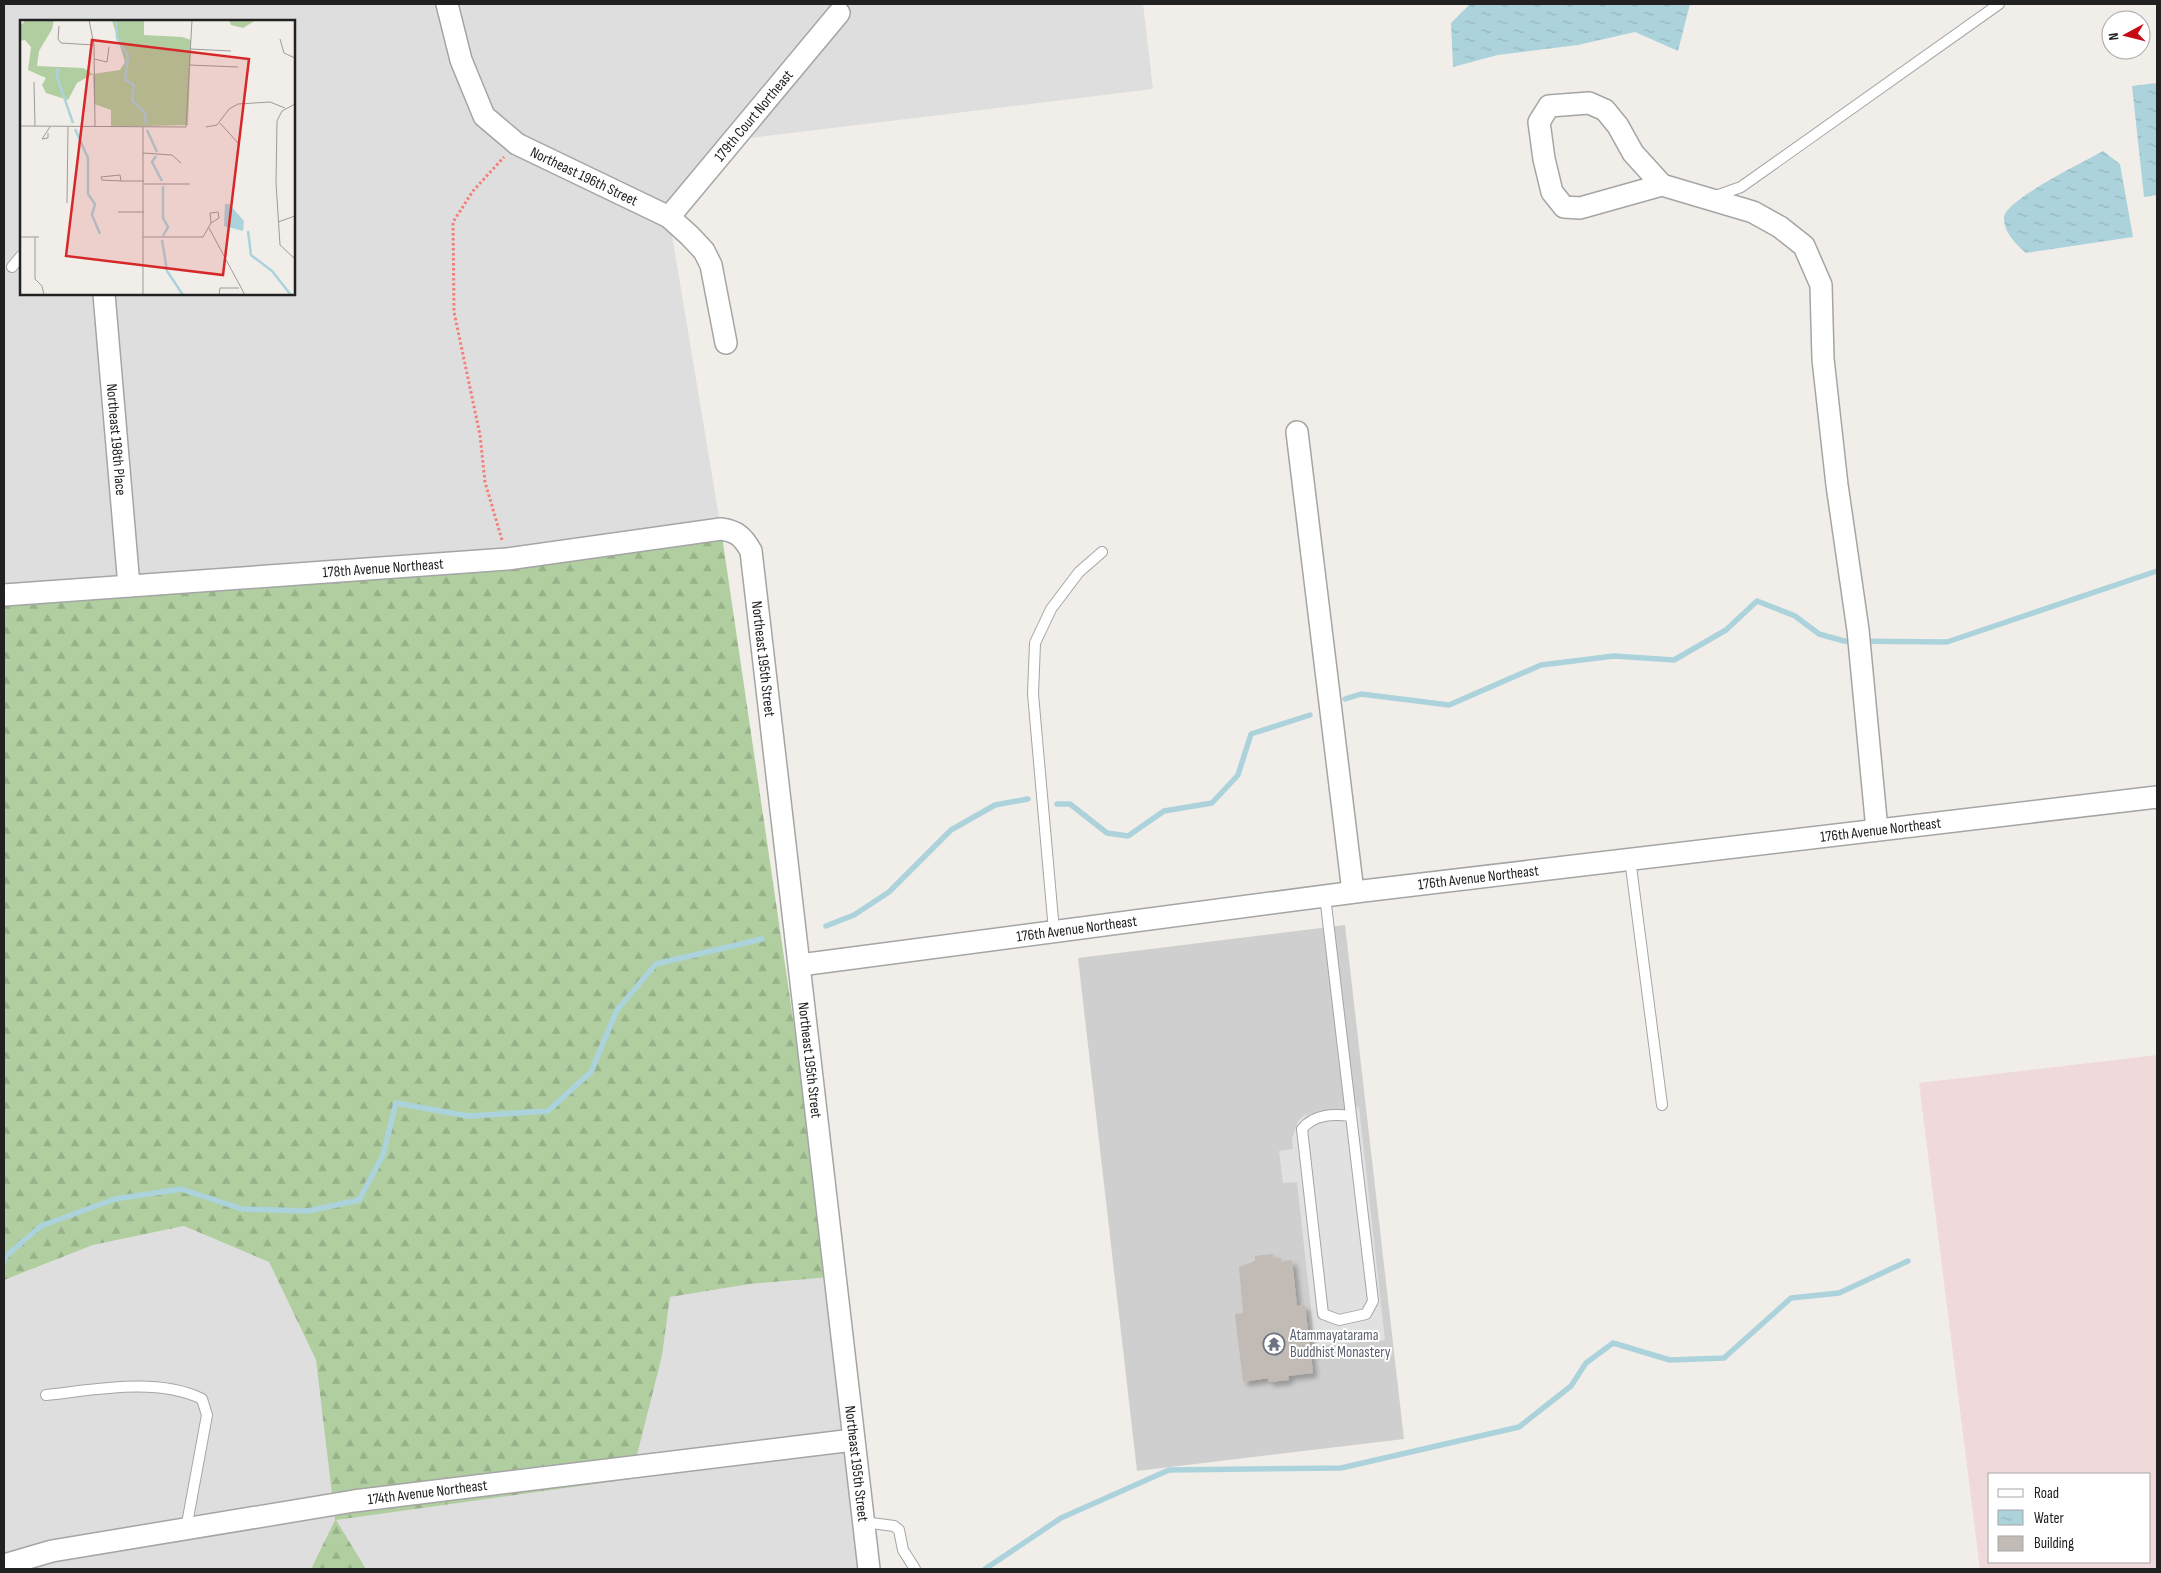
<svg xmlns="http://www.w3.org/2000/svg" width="2161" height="1573" font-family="'Sofia Sans Condensed',sans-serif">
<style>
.residential{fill:#dfdede;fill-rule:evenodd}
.commercial{fill:#f0d9da;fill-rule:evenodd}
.religious{fill:#cfcfcf}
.forest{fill:url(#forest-firs)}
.parking{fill:#e1e1e1}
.water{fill:url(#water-ripples)}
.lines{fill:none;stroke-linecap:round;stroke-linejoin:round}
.stream{stroke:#acd3dc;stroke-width:5.5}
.building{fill:#c2bab5;filter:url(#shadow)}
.service-casing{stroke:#a5a5a5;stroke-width:12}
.minor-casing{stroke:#a5a5a5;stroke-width:24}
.path{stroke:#f37f78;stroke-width:3;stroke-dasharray:2.5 2.5;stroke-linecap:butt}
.service{stroke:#fff;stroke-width:10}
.minor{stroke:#fff;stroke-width:21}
.labels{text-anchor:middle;stroke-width:4;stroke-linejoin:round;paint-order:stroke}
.street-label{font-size:15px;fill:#212121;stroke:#fff}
.worship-label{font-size:15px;fill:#5b616d;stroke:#fff;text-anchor:start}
.inset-river{fill:none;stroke:#acd3dc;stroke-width:2.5}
.inset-road{fill:none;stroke:#9e9c99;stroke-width:1}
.view{fill:#d62828;fill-opacity:0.15;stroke:#d62828;stroke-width:2.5}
.inset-edge{fill:none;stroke:#212121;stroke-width:2.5}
</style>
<defs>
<pattern id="forest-firs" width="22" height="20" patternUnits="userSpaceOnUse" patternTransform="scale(1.25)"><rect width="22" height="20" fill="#b0cea0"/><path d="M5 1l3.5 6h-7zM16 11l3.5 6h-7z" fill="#97b18a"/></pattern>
<pattern id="water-ripples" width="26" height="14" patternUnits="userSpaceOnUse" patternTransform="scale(1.25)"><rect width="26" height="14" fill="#acd3dc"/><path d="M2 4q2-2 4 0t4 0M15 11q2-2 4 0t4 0" fill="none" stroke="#94b5bc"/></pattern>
<filter id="shadow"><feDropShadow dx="4.5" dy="4.5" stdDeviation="2.5" flood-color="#0004"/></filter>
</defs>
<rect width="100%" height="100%" fill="#f1eee9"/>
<path class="residential" d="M 4,4 L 1143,4 L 1153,89 L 734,140 L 669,217 L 721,529 L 4,595 ZM 21,21 L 294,21 L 294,294 L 21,294 Z
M 184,1226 L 269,1262 L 316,1360 L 335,1519 L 631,1479 L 662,1356 L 670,1297 L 749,1284 L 831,1277 L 869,1569 L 366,1569 L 335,1520 L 311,1569 L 4,1569 L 4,1280 L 93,1245 Z"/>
<path class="commercial" d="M 2157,1055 L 2157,1569 L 1980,1569 L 1919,1083 ZM 1990,1474 L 2150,1474 L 2150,1562 L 1990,1562 Z"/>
<path class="religious" d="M 1345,925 L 1404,1439 L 1137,1471 L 1078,958 Z"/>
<path class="forest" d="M 721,529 L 831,1277 L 750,1284 L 670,1297 L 662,1356 L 631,1479 L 336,1520 L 366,1569 L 311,1569 L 335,1520 L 316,1360 L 269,1262 L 184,1226 L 93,1245 L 4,1280 L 4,595 Z"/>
<path class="parking" d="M 1359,1107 L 1385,1340 L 1315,1346 L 1297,1182 L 1283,1183 L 1279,1151 L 1293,1149 L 1292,1139 L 1298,1121 L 1305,1115 Z"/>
<path class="water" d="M 1470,4 L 1690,4 L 1678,51 L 1635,32 L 1578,45 L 1498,55 L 1453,67 L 1451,23 Z
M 2157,83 L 2157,195 L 2144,197 L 2132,86 Z
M 2103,151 L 2120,164 L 2133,237 L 2026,253 C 2016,244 2004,233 2004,218 C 2004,200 2086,161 2103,151 Z"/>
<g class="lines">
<path class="stream" d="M 1345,699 L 1361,694 L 1449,705 L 1541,665 L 1614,656 L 1674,660 L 1726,630 L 1757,601 L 1795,616 L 1819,634 L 1844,641 L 1947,642 L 2157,571
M 1057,804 L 1070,804 L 1107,833 L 1128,836 L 1164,811 L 1212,803 L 1238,775 L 1251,734 L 1310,715
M 826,926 L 854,915 L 889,892 L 951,830 L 995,805 L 1028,799
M 4,1262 L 7,1255 L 41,1226 L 115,1199 L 181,1189 L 242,1209 L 308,1211 L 359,1200 L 383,1155 L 396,1103 L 468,1116 L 548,1111 L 591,1072 L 617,1010 L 656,964 L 762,939
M 985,1569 L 1061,1518 L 1169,1470 L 1341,1468 L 1519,1427 L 1571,1386 L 1586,1363 L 1613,1343 L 1670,1360 L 1724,1358 L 1791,1298 L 1839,1293 L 1908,1261"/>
</g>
<path class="building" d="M 1273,1254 L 1273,1259 L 1281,1258 L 1281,1262 L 1292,1260 L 1297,1306 L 1305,1305 L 1313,1373 L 1288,1376 L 1289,1380 L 1269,1382 L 1268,1378 L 1243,1382 L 1235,1314 L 1243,1313 L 1239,1267 L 1255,1261 L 1255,1256 Z"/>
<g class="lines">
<g class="service-casing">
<path id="service" d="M 1713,197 L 1741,187 L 1999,4
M 12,267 L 21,256
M 1630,859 L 1662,1105
M 1325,896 L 1373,1301 L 1366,1314 L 1339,1320 L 1323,1314 L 1302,1129 C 1314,1114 1333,1114 1351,1116
M 1054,931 L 1033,694 L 1035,643 L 1051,609 L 1079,572 L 1102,552
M 46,1395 C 94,1390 157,1377 202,1399 L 207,1415 L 186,1529
M 864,1522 L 894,1526 L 899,1530 L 903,1550 L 915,1569"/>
</g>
<g class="minor-casing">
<g id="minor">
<path id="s1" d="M 447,4 L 461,60 L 484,116 L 517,144 L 669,217 L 690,236 L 704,251 L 711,265 L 726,343"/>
<path d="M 1662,185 L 1633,153 L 1618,126 L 1605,110 L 1589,103 L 1549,106 L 1539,122 L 1544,159 L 1552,192 L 1564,207 L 1580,208 L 1662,185 L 1753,212 L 1780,227 L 1804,246 L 1821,285 L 1823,359 L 1837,485 L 1858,630 L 1877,830"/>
<path id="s2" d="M 669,217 L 839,13"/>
<path id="s3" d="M 104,294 L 129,586"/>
<path d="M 1297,432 L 1353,892"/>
<path id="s4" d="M 4,595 L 507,559 L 721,529 C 737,531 743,537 751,551 L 869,1569"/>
<path id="s5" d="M 800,965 L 1363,891 L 2157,797"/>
<path id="s6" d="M 4,1565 L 52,1551 L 354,1501 L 853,1440"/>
</g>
</g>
<path class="path" d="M 502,540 L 485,482 L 480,435 L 454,312 L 453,222 L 473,191 L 504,157"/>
<use href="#service" class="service"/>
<use href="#minor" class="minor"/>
</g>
<defs>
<g id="temple-ring" transform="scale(1.125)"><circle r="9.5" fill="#fff" stroke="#6b7280" stroke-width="1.5"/><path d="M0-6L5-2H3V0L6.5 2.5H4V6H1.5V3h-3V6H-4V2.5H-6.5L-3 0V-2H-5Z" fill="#6b7280"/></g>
</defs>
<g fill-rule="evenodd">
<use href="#temple-ring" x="1274" y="1344"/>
</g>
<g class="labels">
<g class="street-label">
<text dy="5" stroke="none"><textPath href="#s2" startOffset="132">179th Court Northeast</textPath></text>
<text dy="5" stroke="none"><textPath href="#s1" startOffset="236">Northeast 196th Street</textPath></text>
<text dy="5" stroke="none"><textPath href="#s3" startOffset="146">Northeast 198th Place</textPath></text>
<text dy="5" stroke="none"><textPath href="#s4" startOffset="380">178th Avenue Northeast</textPath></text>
<text dy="5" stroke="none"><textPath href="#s4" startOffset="868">Northeast 195th Street</textPath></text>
<text dy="5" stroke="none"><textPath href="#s5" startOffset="1089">176th Avenue Northeast</textPath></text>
<text dy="5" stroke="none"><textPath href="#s5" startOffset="684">176th Avenue Northeast</textPath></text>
<text dy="5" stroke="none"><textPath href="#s5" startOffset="279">176th Avenue Northeast</textPath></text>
<text dy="5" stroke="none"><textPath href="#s4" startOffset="1272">Northeast 195th Street</textPath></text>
<text dy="5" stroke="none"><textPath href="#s4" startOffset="1678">Northeast 195th Street</textPath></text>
<text dy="5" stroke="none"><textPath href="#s6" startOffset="430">174th Avenue Northeast</textPath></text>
</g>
<g class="worship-label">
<text x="1290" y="1340">Atammayatarama<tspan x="1290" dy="17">Buddhist Monastery</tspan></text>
</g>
</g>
<g transform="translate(20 20)">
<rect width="275" height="275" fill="#f1eee9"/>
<path d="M 6,0 L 34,0 L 32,9 L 19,31 L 17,46 L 63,48 L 73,54 L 100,50 L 105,42 L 92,0 L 124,0 L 124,15 L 162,17 L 171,20 L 168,105 L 91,107 L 91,90 L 74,84 L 73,54 L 57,63 L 48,80 L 26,73 L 22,65 L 26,58 L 8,50 L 11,27 L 5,20 L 0,21 L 0,6 ZM 209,0 L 236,0 L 223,8 L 211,5 Z" fill="#b0cea0"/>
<path d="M 205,184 L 209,184 L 224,201 L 223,211 L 204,206 Z" fill="#acd3dc"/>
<path class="inset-river" d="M 96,0 L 97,18 L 108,36 L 105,60 L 114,65 L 112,80 L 125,93 L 126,104M 38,48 L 37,57 L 53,103M 55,109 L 68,138 L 68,174 L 75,184 L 72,195 L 80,214M 127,110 L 137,132M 136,136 L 132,142 L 142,161M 228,211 L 231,235 L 252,251 L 271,275M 143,216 L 148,207 L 143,198 L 143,166M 142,220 L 147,251 L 163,275"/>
<path class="inset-road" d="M 69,0 L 74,25 L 75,107M 39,6 L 38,19 L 41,23 L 74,25M 260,19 L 264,33 L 275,38M 170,29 L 211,31M 74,39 L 87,42 L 89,27M 169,45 L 218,47M 14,62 L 15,106M 275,84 L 262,91 L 257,101 L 256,163 L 260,225 L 275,239M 200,103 L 218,123M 0,106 L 166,107 L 172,0M 186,107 L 197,105 L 209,89 L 218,84 L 250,82 L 265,88M 28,113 L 28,118 L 22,119 L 30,107M 123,133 L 152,135 L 161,143M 101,161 L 100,155 L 81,157 L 82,160 L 101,161 L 124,161M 124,164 L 170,164M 47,183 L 48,107M 98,192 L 124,192M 258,202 L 275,196M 189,208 L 225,275M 0,217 L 19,217M 15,217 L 15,259 L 22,266 L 24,275M 123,217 L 183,217 L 191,203 L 190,193 L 198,192 L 199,198 L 191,203M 123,275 L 123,107M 199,275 L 200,268 L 219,268"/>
<path class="view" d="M 72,20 L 229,39 L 203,255 L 46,236 Z"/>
<rect width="275" height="275" class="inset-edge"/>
</g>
<rect width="2161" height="1573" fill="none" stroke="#212121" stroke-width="10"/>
<rect x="1988" y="1473" width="162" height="90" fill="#ffffff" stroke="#a6a6a6"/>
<rect x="1998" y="1489" width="25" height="8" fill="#ffffff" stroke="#a6a6a6"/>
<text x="2034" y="1498" font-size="15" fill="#212121">Road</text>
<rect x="1998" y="1510" width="25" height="15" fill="url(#water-ripples)" stroke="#a6a6a6"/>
<text x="2034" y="1523" font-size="15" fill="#212121">Water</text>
<rect x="1998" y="1536" width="25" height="15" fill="#c2bab5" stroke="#a6a6a6"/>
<text x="2034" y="1548" font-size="15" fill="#212121">Building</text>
<g transform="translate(2126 35) rotate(263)"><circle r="24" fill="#ffffff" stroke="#a6a6a6"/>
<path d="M0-4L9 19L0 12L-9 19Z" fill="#c70b15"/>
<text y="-8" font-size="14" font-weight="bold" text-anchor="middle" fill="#212121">N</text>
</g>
</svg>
